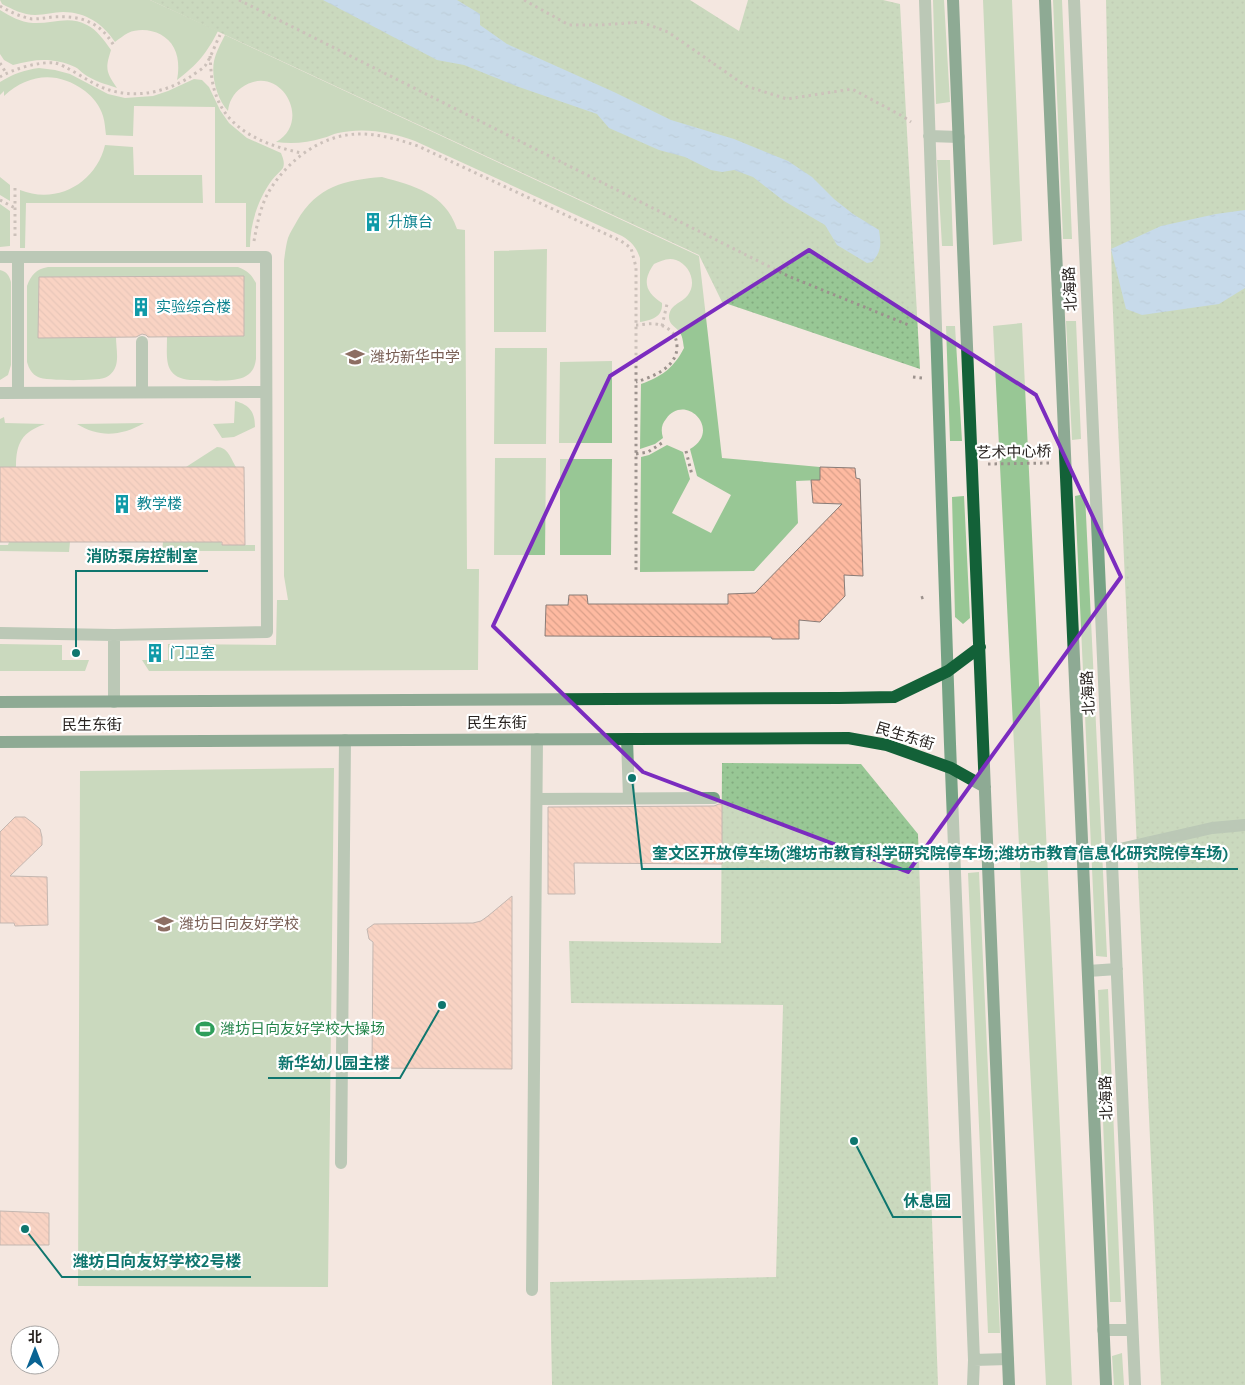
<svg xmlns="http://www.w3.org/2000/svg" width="1245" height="1385" font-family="Quicksand,'Noto Sans SC',sans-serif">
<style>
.green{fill:#98c795}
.park{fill:url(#park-dots)}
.water{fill:url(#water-ripples)}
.building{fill:url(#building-back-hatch);stroke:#897c77}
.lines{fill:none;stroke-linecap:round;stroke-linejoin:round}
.path{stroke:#9c928d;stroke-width:3;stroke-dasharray:2.5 4;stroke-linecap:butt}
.minor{stroke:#75a284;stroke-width:12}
.major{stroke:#136138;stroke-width:12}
.marked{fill:none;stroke:#7b2cbf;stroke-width:4;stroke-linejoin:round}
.labels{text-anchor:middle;stroke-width:4.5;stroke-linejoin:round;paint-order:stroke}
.culture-label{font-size:15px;fill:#0d838f;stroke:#fff;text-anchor:start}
.street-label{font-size:15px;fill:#282320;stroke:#fff}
.education-label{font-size:15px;fill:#785e54;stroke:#fff;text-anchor:start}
.leisure-label{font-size:15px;fill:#27864d;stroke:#fff;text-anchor:start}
.leader{fill:none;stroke:#0f766e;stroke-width:2}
.callout-dot{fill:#0f766e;stroke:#fff;stroke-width:2}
.callout-label{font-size:16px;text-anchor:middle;font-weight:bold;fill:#0f766e;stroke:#fff;stroke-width:4.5;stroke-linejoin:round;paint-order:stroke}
</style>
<defs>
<pattern id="park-dots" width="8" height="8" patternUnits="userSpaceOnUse" patternTransform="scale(1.25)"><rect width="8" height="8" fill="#98c795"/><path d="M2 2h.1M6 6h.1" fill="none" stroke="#83ab80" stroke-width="1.8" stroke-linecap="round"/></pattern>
<pattern id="water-ripples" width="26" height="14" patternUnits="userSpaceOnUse" patternTransform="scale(1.25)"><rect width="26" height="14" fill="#90cbf6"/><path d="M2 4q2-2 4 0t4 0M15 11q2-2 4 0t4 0" fill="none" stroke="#7caed3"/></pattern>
<pattern id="building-back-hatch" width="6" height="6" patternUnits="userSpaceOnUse" patternTransform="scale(1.25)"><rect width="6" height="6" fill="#febaa1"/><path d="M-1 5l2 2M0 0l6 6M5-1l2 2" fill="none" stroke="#daa08a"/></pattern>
</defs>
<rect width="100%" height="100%" fill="#f4e7e0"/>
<path class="green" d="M 0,0 L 150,0 L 218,31 C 207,53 197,65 177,80 C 179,70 179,57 174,48 C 166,32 144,26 128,33 C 124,35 119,39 115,42 C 103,24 86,12 63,12 C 54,12 45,15 35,15 C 23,15 12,9 2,4 Z
M 933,0 L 944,0 L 950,102 L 936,104 Z
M 983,0 L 1012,0 L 1022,241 L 993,245 Z
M 1053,0 L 1062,0 L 1072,239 L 1063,239 Z
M 0,10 C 10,16 20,22 33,23 C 52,24 69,15 87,25 C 97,30 104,40 111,50 C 105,69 106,72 117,88 C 105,84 94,81 84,74 C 81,72 78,68 75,67 C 53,57 35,59 13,65 L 4,60 L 0,54 Z
M 225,35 L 699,256 L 722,458 L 820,467 L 820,480 L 796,481 L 798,523 L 754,571 L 640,572 L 641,457 L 649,455 L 667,445 L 683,452 L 690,479 L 672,513 L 711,533 L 731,495 L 697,476 L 690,449 C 723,430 685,392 666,419 C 661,425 661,431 663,438 L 655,444 L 640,449 L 641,384 C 661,377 674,368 684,348 C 683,343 683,337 680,333 C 677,327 670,326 669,318 C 669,304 681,304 688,295 C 697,283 690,265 676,260 C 668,257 661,261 654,264 C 642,281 645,292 662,303 C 663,317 652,320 640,322 L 640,258 C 636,247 632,242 622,236 L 415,141 C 391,132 364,127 338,133 C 333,134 328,137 323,138 C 307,143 292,144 276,142 C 314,121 279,60 241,88 C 233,94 229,102 228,111 C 217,99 211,77 214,61 C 216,52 221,43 225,35 Z
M 39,68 L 55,70 L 70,74 L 108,94 L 125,98 L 153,96 L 168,91 L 194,79 L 202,80 L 209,87 L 220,110 L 229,123 L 247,138 L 281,153 C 283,158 285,163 283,168 C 280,172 275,176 272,180 C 258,199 250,224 250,247 L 246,247 L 246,203 L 215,203 L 215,107 L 134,106 L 133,136 L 106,135 C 105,129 105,122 103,116 C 100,106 93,97 85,91 C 58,71 29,73 4,96 L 4,91 L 0,95 L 0,82 C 13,74 24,70 39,68 Z
M 105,145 L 133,147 L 134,175 L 202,175 L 203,203 L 26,203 L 25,248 L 20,248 L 20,190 C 57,205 96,183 105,145 Z
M 937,160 L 950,160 L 953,246 L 942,246 Z
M 0,177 L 10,185 L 10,201 L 0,195 Z
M 382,177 C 414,186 445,193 457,229 L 465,230 L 467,569 L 479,569 L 478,670 L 149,671 L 142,660 L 168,660 L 168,644 L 276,645 L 277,600 L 288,600 L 284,576 L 284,261 C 285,253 286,245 288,238 C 290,232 294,227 297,221 C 317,186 345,180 382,177 Z
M 0,204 L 10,211 L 10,246 L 0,247 Z
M 547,249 L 546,332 L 494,332 L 494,251 Z
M 48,267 L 238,267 C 248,271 251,274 256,283 L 256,359 C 255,366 253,372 246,376 C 237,383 202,380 190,380 C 163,377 167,358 167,337 L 244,336 L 244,276 L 39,277 L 38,338 L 116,337 C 116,346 119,360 115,368 C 113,373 108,377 104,378 C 95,381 45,381 38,377 C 32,374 29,369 27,362 L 27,286 C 31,275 36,269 48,267 Z
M 0,270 C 7,272 9,275 11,282 L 11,365 L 8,375 L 0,380 Z
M 1066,321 L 1076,321 L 1081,439 L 1072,440 Z
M 1022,323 L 1072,1385 L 1046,1385 L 993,326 Z
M 946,326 L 955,326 L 962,441 L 950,441 Z
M 495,348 L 547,348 L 546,444 L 494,444 Z
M 612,361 L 612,443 L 559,443 L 560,362 Z
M 235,401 C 250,405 255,412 255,427 L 234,437 L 222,438 L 213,424 L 234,423 Z
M 4,417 L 5,423 L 45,424 C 22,432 16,443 16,467 L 0,467 L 0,419 Z
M 144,423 C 122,436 99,438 77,424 Z
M 217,447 C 228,447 231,459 236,467 L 186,467 Z
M 495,458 L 546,458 L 545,555 L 494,555 Z
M 560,459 L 612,459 L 611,555 L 560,555 Z
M 1085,494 L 1107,956 L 1107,957 L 1096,956 L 1075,496 Z
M 964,496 L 970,618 L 963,624 L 955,617 L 952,497 Z
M 9,542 L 70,542 L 69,552 L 0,551 L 0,545 L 8,545 Z
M 163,542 L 221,542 L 222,545 L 255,545 L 255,551 L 162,551 Z
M 0,644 L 62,645 L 62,660 L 89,660 L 85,671 L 0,671 Z
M 334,768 L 328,1287 L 78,1286 L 80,771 Z
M 979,872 L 1000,1333 L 988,1333 L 968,873 Z
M 1108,989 L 1121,1302 L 1110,1302 L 1098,990 Z
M 1122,1353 L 1124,1385 L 1114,1385 L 1112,1356 Z"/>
<path class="park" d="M 150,0 L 690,0 L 739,31 L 748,0 L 883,0 L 900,4 L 920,369 L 722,302 L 699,255 Z
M 1106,0 L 1245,0 L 1245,1385 L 1161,1385 L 1112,291 Z
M 722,763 L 861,764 L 918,834 L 938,1385 L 552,1385 L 550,1282 L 776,1277 L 783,1005 L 571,1003 L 569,941 L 721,943 Z"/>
<path class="water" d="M 323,0 L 457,0 L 480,14 L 480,25 L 507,44 L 614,92 L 671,120 L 734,139 L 788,161 L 812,177 L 834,199 L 853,214 L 879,230 C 881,244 882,251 872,262 L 867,263 L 837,245 L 825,225 L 784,201 L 753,177 L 734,170 L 722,172 L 711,170 L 685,157 L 659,150 L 609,128 L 597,114 L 516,86 L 464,65 L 437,60 Z
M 1245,210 L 1245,288 L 1219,304 L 1142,315 L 1126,309 L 1111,249 L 1161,226 L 1216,214 Z"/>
<path class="building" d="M 244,276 L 244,336 L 148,337 L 146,335 L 142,334 L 136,337 L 38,338 L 39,277 Z
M 0,467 L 244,467 L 245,545 L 222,545 L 222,542 L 0,542 Z
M 820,467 L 855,468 L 856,478 L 860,479 L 863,576 L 844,575 L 845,596 L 820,622 L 799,620 L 799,639 L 772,639 L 771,637 L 545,636 L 546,605 L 568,605 L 569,595 L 587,595 L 588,604 L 728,604 L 728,594 L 755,593 L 842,504 L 813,503 L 811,480 L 820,480 Z
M 719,804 L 722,804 L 722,864 L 574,863 L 575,894 L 548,894 L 548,807 L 714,806 Z
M 15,817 L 25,817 L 33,823 L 40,829 L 42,837 L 42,845 L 10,876 L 47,877 L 48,925 L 15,926 L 14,923 L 0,923 L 0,832 Z
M 512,896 L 512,1069 L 372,1068 L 373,942 L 369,939 L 367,929 L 374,924 L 473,923 L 481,921 L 488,916 Z
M 0,1211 L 49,1213 L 49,1245 L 0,1245 Z"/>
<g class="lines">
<path class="path" d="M 239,0 L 788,276 L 911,326
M 524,0 L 569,25 L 600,25 L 641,22 L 668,32 L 746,86 L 787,99 L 852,89 L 904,117 L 911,122
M 0,6 C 10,12 21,17 32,19 C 39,19 45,18 52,17 C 79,15 100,21 114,46
M 210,56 C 211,69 211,82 216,95 C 228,131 267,146 302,153
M 0,63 L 6,73
M 0,77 C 12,69 41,61 55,63 C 65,65 88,81 99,86 C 129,100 163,94 190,77 C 194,74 201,70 205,66 C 211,57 215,45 220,35
M 15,188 L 15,239
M 0,200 L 15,208
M 254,241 C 257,225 260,208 268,193 C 288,159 324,132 365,134 C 383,135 400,140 418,146 L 621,241 L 631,248 L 636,267 L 636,573
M 636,325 C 642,325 650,323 656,324 C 663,325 668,328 673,333 C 676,338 677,342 677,348 C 676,368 652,377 636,382
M 662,326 L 667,304
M 913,377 L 922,378
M 686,451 L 692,475
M 636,454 L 648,452 L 665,441
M 988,464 L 1049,463
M 921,598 L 927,596"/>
<path class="minor" d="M 925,0 L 950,744 L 974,1360 L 973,1385
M 1074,0 L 1135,1385
M 929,136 L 959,137
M 0,257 L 266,257 L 267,632 L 114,635 L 0,633
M 18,257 L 18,393
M 142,342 L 142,392
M 0,393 L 266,392
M 114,635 L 114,702
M 627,739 L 629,798
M 537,799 L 714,798
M 1111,851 L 1212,828 L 1245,825
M 1088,971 L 1117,969
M 341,1163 L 345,740
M 532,1290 L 537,739
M 1103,1330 L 1132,1330
M 974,1360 L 1008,1359"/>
<path class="major" d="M 953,0 L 1009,1385
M 1045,0 L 1106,1385
M 0,702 L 839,698 L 894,697 L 948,671 L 980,647
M 0,742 L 848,738 L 887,745 L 951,768 L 985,787"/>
</g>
<path d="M0 0H1245V1385H0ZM 809,250 L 1036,395 L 1121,577 L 908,872 L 643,772 L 493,626 L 610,376 Z" fill="#f4e7e0" fill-opacity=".55" fill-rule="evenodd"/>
<path class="marked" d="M 809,250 L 1036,395 L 1121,577 L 908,872 L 643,772 L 493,626 L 610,376 Z"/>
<defs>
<g id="building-bare" transform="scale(1.5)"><path d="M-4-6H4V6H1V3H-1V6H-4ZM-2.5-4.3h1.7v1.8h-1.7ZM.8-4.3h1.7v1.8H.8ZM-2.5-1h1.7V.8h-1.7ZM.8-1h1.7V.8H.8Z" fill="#0f9aa8" stroke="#fff" stroke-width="2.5" paint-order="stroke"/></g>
<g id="school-bare" transform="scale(1.5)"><path d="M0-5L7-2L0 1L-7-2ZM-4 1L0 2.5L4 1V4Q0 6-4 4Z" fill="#8d6e63" stroke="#fff" stroke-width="2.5" paint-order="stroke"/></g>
<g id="stadium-bare" transform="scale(1.5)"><path d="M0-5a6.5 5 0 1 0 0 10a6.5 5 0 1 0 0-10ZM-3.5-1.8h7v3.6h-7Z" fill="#2e9e5b" stroke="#fff" stroke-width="2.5" paint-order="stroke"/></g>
</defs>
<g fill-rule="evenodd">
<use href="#building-bare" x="373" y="222"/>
<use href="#building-bare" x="141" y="307"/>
<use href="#school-bare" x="355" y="357"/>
<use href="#building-bare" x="122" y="504"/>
<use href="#building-bare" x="155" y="653"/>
<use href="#school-bare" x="164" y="924"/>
<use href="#stadium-bare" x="205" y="1029"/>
</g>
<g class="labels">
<g class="culture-label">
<text x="388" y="227">升旗台</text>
<text x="156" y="312">实验综合楼</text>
<text x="137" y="509">教学楼</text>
<text x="170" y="658">门卫室</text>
</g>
<g class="street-label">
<text transform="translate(1070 289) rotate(-93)" y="5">北海路</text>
<text transform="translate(1014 452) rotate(-1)" y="5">艺术中心桥</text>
<text transform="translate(1088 693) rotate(-93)" y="5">北海路</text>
<text x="497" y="728">民生东街</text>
<text x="92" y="730">民生东街</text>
<text transform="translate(905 736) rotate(17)" y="5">民生东街</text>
<text transform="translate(1106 1098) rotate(-92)" y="5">北海路</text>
</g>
<g class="education-label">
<text x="370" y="362">潍坊新华中学</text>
<text x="179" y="929">潍坊日向友好学校</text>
</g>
<g class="leisure-label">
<text x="220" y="1034">潍坊日向友好学校大操场</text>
</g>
</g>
<path class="leader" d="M76 653L76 571H208M632 778L642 869H1238M442 1005L400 1078H268M854 1141L893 1217H961M25 1229L62 1277H251"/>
<g class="callout-dot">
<circle cx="76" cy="653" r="5"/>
<circle cx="632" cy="778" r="5"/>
<circle cx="442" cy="1005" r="5"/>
<circle cx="854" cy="1141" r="5"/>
<circle cx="25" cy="1229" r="5"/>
</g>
<g class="callout-label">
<text x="142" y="562">消防泵房控制室</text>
<text x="940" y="859">奎文区开放停车场(潍坊市教育科学研究院停车场;潍坊市教育信息化研究院停车场)</text>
<text x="334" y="1069">新华幼儿园主楼</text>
<text x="927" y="1207">休息园</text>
<text x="157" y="1267">潍坊日向友好学校2号楼</text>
</g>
<g transform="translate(35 1350)"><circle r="24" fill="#ffffff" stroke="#a9a7a6"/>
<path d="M0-4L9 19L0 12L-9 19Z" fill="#096393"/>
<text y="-8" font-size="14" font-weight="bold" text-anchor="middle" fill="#282320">北</text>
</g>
</svg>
